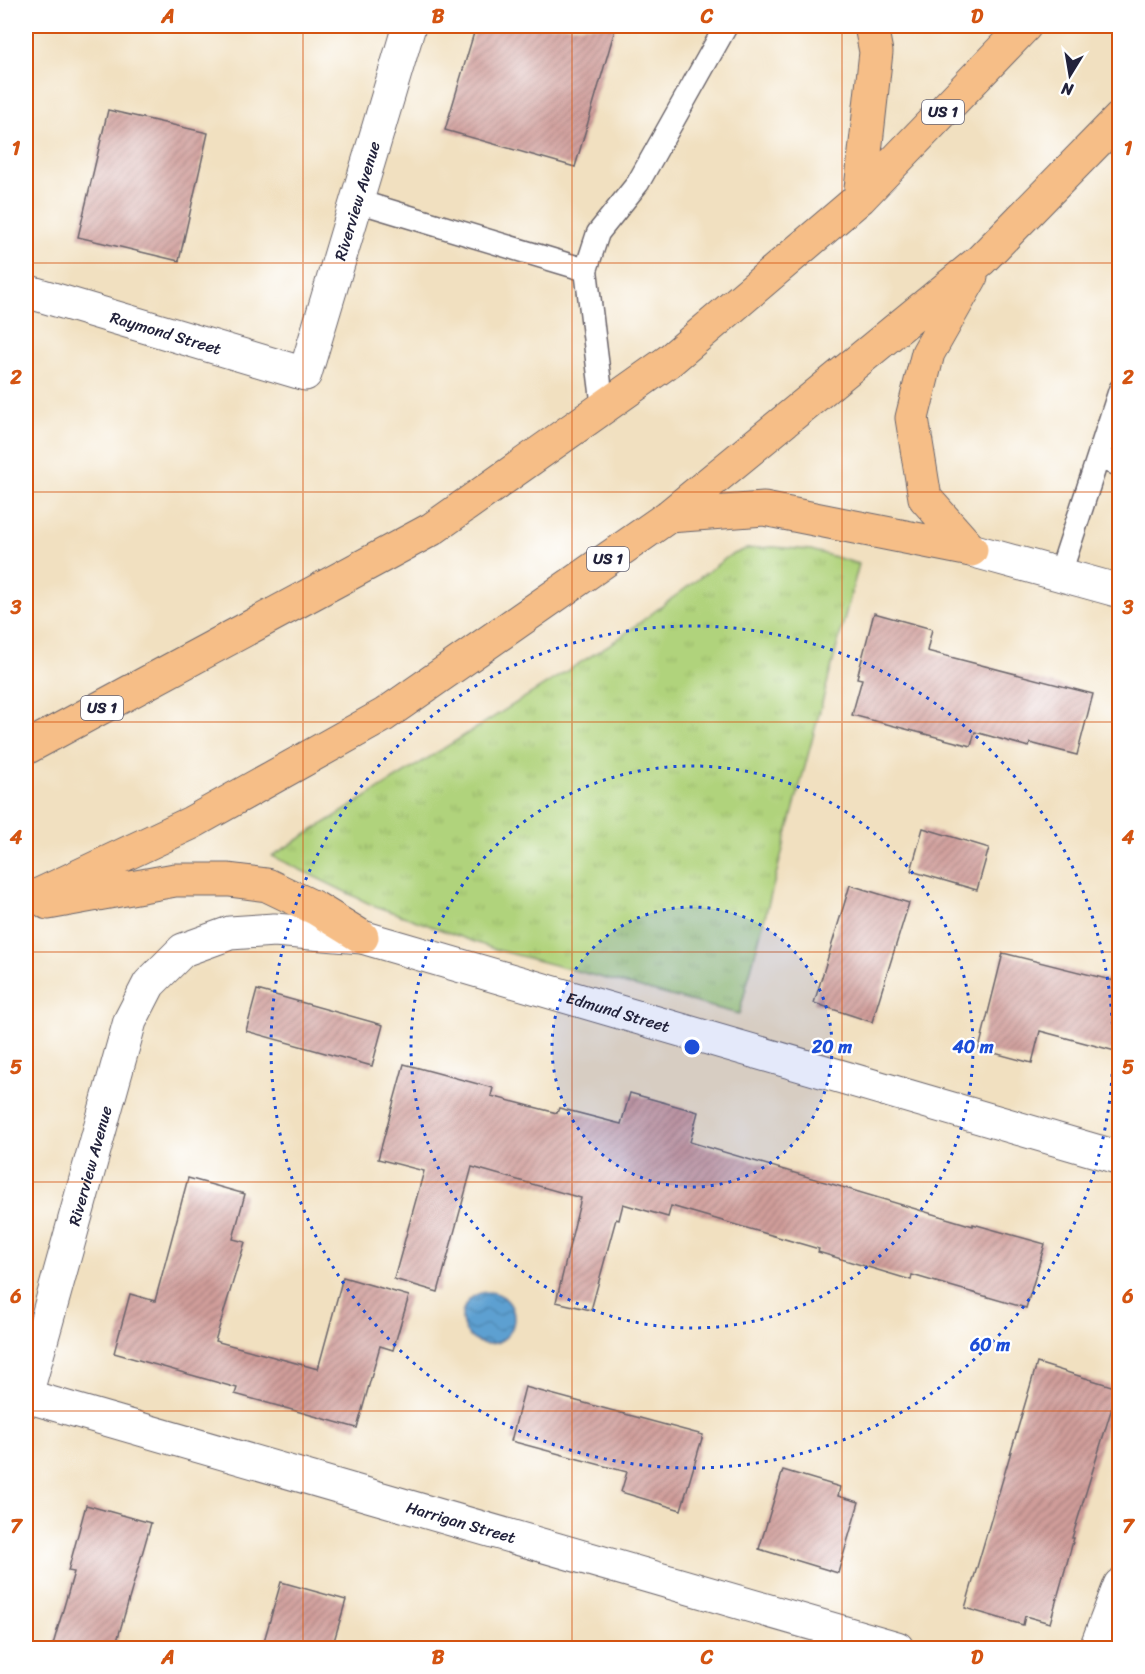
<svg xmlns="http://www.w3.org/2000/svg" width="1145" height="1674" font-family="Sriracha,sans-serif">
<style>
.grass{fill:url(#grass-tufts);stroke:#697a5b;stroke-width:1.5}
.water{fill:url(#water-waves);stroke:#406186;stroke-width:1.5}
.building{fill:url(#building-hatch)}
.lines{fill:none;stroke-linecap:round;stroke-linejoin:round}
.lane-casing{stroke:#6a646a;stroke-width:25}
.street-casing{stroke:#6a646a;stroke-width:35}
.highway-casing{stroke:#6a646a;stroke-width:35}
.lane{stroke:#fff;stroke-width:22}
.street{stroke:#fff;stroke-width:33}
.highway{stroke:#f6be87;stroke-width:33}
.grid{fill:none;stroke:#d45411;stroke-width:1.5;stroke-opacity:0.55}
.ring{fill:none;stroke:#1d4ed8;stroke-width:3;stroke-dasharray:3 6}
.labels{text-anchor:middle;stroke-width:4.5;stroke-linejoin:round;paint-order:stroke}
.shield{fill:#fff;stroke:#646476;stroke-width:1.5}
.shield-label{font-size:15px;font-weight:bold;fill:#22223b}
.street-label{font-size:16px;fill:#22223b;stroke:#fff}
.centre{fill:#1d4ed8;stroke:#fff;stroke-width:3}
.ring-label{font-size:18px;text-anchor:middle;font-weight:bold;fill:#1d4ed8;stroke:#fff;stroke-width:4.5;stroke-linejoin:round;paint-order:stroke}
.neatline{fill:none;stroke:#d45411;stroke-width:2}
.grid-label{font-size:20px;text-anchor:middle;font-weight:bold;fill:#d45411}
</style>
<defs>
<pattern id="grass-tufts" width="24" height="20" patternUnits="userSpaceOnUse" patternTransform="scale(1.5)"><rect width="24" height="20" fill="#b0d37b"/><path d="M3 7l-1-3M5 7V3M7 7l1-3M15 17l-1-3M17 17v-4M19 17l1-3" fill="none" stroke="#97b56b"/></pattern>
<pattern id="water-waves" width="16" height="10" patternUnits="userSpaceOnUse" patternTransform="scale(1.5)"><rect width="16" height="10" fill="#5da0d1"/><path d="M0 5q4-4 8 0t8 0" fill="none" stroke="#4c82ab"/></pattern>
<pattern id="building-hatch" width="6" height="6" patternUnits="userSpaceOnUse" patternTransform="scale(1.5)"><rect width="6" height="6" fill="#d09d9a"/><path d="M-1 1l2-2M0 6l6-6M5 7l2-2" fill="none" stroke="#a8807f"/></pattern>
</defs>
<rect width="100%" height="100%" fill="#fff"/>
<filter id="ink" filterUnits="userSpaceOnUse"><feTurbulence type="fractalNoise" baseFrequency=".0167" numOctaves="2"/><feDisplacementMap in="SourceGraphic" scale="12" xChannelSelector="R" yChannelSelector="G"/><feConvolveMatrix kernelMatrix="1 2 1 2 8 2 1 2 1" color-interpolation-filters="sRGB"/></filter>
<filter id="wash" filterUnits="userSpaceOnUse"><feTurbulence type="fractalNoise" baseFrequency=".008" numOctaves="4" result="noise"/><feDisplacementMap in="SourceGraphic" scale="24" xChannelSelector="R" yChannelSelector="G"/><feGaussianBlur stdDeviation="1.35" result="paint"/><feColorMatrix in="noise" values="0 0 0 0 0 0 0 0 0 0 0 0 0 0 0 0 0 1.4 0 .05"/><feComposite in="paint" operator="in"/></filter>
<g filter="url(#wash)">
<rect width="100%" height="100%" fill="#f1e0c0"/>
<path class="grass" d="M 773,547 L 811,550 L 859,564 L 739,1014 L 494,949 L 370,904 L 272,856 L 615,641 L 729,556 L 746,549 Z"/>
<path class="water" d="M462 1318a26 26 0 1 1 52 0a26 26 0 1 1-52 0Z"/>
<g id="blocks">
<path class="building" d="M 476,26 L 616,26 L 575,167 L 445,130 Z
M 108,110 L 208,133 L 179,261 L 78,237 Z
M 874,613 L 932,629 L 927,651 L 1093,694 L 1077,755 L 1030,743 L 1029,747 L 975,732 L 971,746 L 852,715 L 862,679 L 857,678 Z
M 923,828 L 989,848 L 977,890 L 911,871 Z
M 850,885 L 909,903 L 872,1022 L 814,1003 Z
M 1003,953 L 1119,982 L 1119,1052 L 1040,1031 L 1032,1063 L 979,1049 Z
M 257,990 L 383,1025 L 372,1066 L 246,1031 Z
M 404,1064 L 493,1088 L 491,1096 L 557,1113 L 559,1108 L 621,1124 L 630,1093 L 698,1112 L 690,1142 L 973,1226 L 973,1224 L 1045,1244 L 1026,1308 L 912,1275 L 911,1280 L 818,1252 L 819,1249 L 671,1206 L 668,1217 L 623,1204 L 619,1220 L 616,1219 L 591,1310 L 556,1302 L 581,1198 L 472,1167 L 438,1292 L 394,1279 L 424,1171 L 378,1159 Z
M 188,1178 L 245,1194 L 233,1239 L 245,1242 L 215,1341 L 318,1369 L 343,1277 L 409,1296 L 393,1350 L 380,1346 L 357,1428 L 235,1394 L 237,1388 L 114,1353 L 130,1294 L 155,1301 Z
M 1037,1363 L 1118,1388 L 1072,1538 L 1074,1538 L 1050,1623 L 1025,1616 L 1023,1625 L 965,1608 Z
M 525,1387 L 703,1435 L 681,1510 L 621,1492 L 627,1472 L 511,1441 Z
M 783,1470 L 840,1487 L 838,1496 L 859,1502 L 838,1573 L 759,1549 Z
M 86,1505 L 151,1523 L 115,1648 L 52,1648 L 74,1572 L 68,1571 Z
M 281,1582 L 346,1600 L 332,1648 L 262,1648 Z"/>
</g>
</g>
<g filter="url(#ink)">
<use href="#blocks" fill-opacity="0" stroke="#6a646a" stroke-width="1.5"/>
<g class="lines">
<g class="lane-casing">
<path id="lane" d="M 357,201 L 586,270
M 603,408 L 586,270 L 598,233 L 638,183 L 726,26
M 1098,458 L 1120,465
M 1060,574 L 1120,390"/>
</g>
<g class="street-casing">
<g id="street">
<path id="s1" d="M 26,291 L 305,374 L 409,26"/>
<path d="M 971,550 L 1120,591"/>
<path id="s2" d="M 26,1395 L 130,1021 L 149,984 L 183,950 L 230,933 L 274,930 L 362,937 L 1120,1158"/>
<path id="s3" d="M 26,1396 L 897,1648"/>
<path d="M 1096,1648 L 1120,1585"/>
</g>
</g>
<g class="highway-casing">
<path id="highway" d="M 860,198 L 876,52 L 871,26
M 669,516 L 764,509 L 971,550
M 971,550 L 925,498 L 912,418 L 928,353 L 971,277
M 26,748 L 432,529 L 669,361 L 860,198 L 1025,26
M 26,901 L 191,823 L 384,715 L 669,516 L 981,260 L 1120,118
M 48,903 L 175,880 L 229,880 L 267,885 L 315,908 L 362,937"/>
</g>
<use href="#lane" class="lane"/>
<use href="#street" class="street"/>
<use href="#highway" class="highway"/>
</g>
</g>
<path class="grid" d="M 303,26 L 303,1648M 572,26 L 572,1648M 842,26 L 842,1648M 26,263 L 1120,263M 26,492 L 1120,492M 26,722 L 1120,722M 26,952 L 1120,952M 26,1182 L 1120,1182M 26,1411 L 1120,1411"/>
<circle cx="692" cy="1047" r="140" fill="#1d4ed8" fill-opacity=".12"/>
<g class="ring">
<circle cx="692" cy="1047" r="140"/>
<circle cx="692" cy="1047" r="281"/>
<circle cx="692" cy="1047" r="421"/>
</g>
<g class="labels">
<g class="shield">
<rect x="922" y="100" width="42" height="24" rx="4.5"/>
<rect x="587" y="547" width="42" height="24" rx="4.5"/>
<rect x="81" y="696" width="42" height="24" rx="4.5"/>
</g>
<g class="shield-label">
<text x="943" y="117">US 1</text>
<text x="608" y="564">US 1</text>
<text x="102" y="713">US 1</text>
</g>
<g class="street-label">
<text dy="6" stroke="none"><textPath href="#s1" startOffset="472">Riverview Avenue</textPath></text>
<text dy="6" stroke="none"><textPath href="#s1" startOffset="146">Raymond Street</textPath></text>
<text dy="6" stroke="none"><textPath href="#s2" startOffset="927">Edmund Street</textPath></text>
<text dy="6" stroke="none"><textPath href="#s2" startOffset="238">Riverview Avenue</textPath></text>
<text dy="6" stroke="none"><textPath href="#s3" startOffset="453">Harrigan Street</textPath></text>
</g>
</g>
<circle cx="692" cy="1047" r="9" class="centre"/>
<g class="ring-label">
<text x="832" y="1053">20 m</text>
<text x="973" y="1053">40 m</text>
<text x="990" y="1351">60 m</text>
</g>
<rect width="1145" height="1674" fill="none" stroke="#fff" stroke-width="66"/>
<g transform="translate(1070 75) rotate(191)" stroke="#ffffff" stroke-width="4.5" paint-order="stroke">
<path d="M0-4.5L10 22L0 15L-10 22Z" fill="#22223b"/>
<text y="-9" font-size="16" font-weight="bold" text-anchor="middle" fill="#22223b">N</text>
</g>
<rect x="33" y="33" width="1079" height="1608" class="neatline"/>
<g class="grid-label">
<text x="168" y="23">A</text>
<text x="438" y="23">B</text>
<text x="707" y="23">C</text>
<text x="977" y="23">D</text>
<text x="16" y="155">1</text>
<text x="1128" y="155">1</text>
<text x="16" y="384">2</text>
<text x="1128" y="384">2</text>
<text x="16" y="614">3</text>
<text x="1128" y="614">3</text>
<text x="16" y="844">4</text>
<text x="1128" y="844">4</text>
<text x="16" y="1074">5</text>
<text x="1128" y="1074">5</text>
<text x="16" y="1303">6</text>
<text x="1128" y="1303">6</text>
<text x="16" y="1533">7</text>
<text x="1128" y="1533">7</text>
<text x="168" y="1664">A</text>
<text x="438" y="1664">B</text>
<text x="707" y="1664">C</text>
<text x="977" y="1664">D</text>
</g>
</svg>
